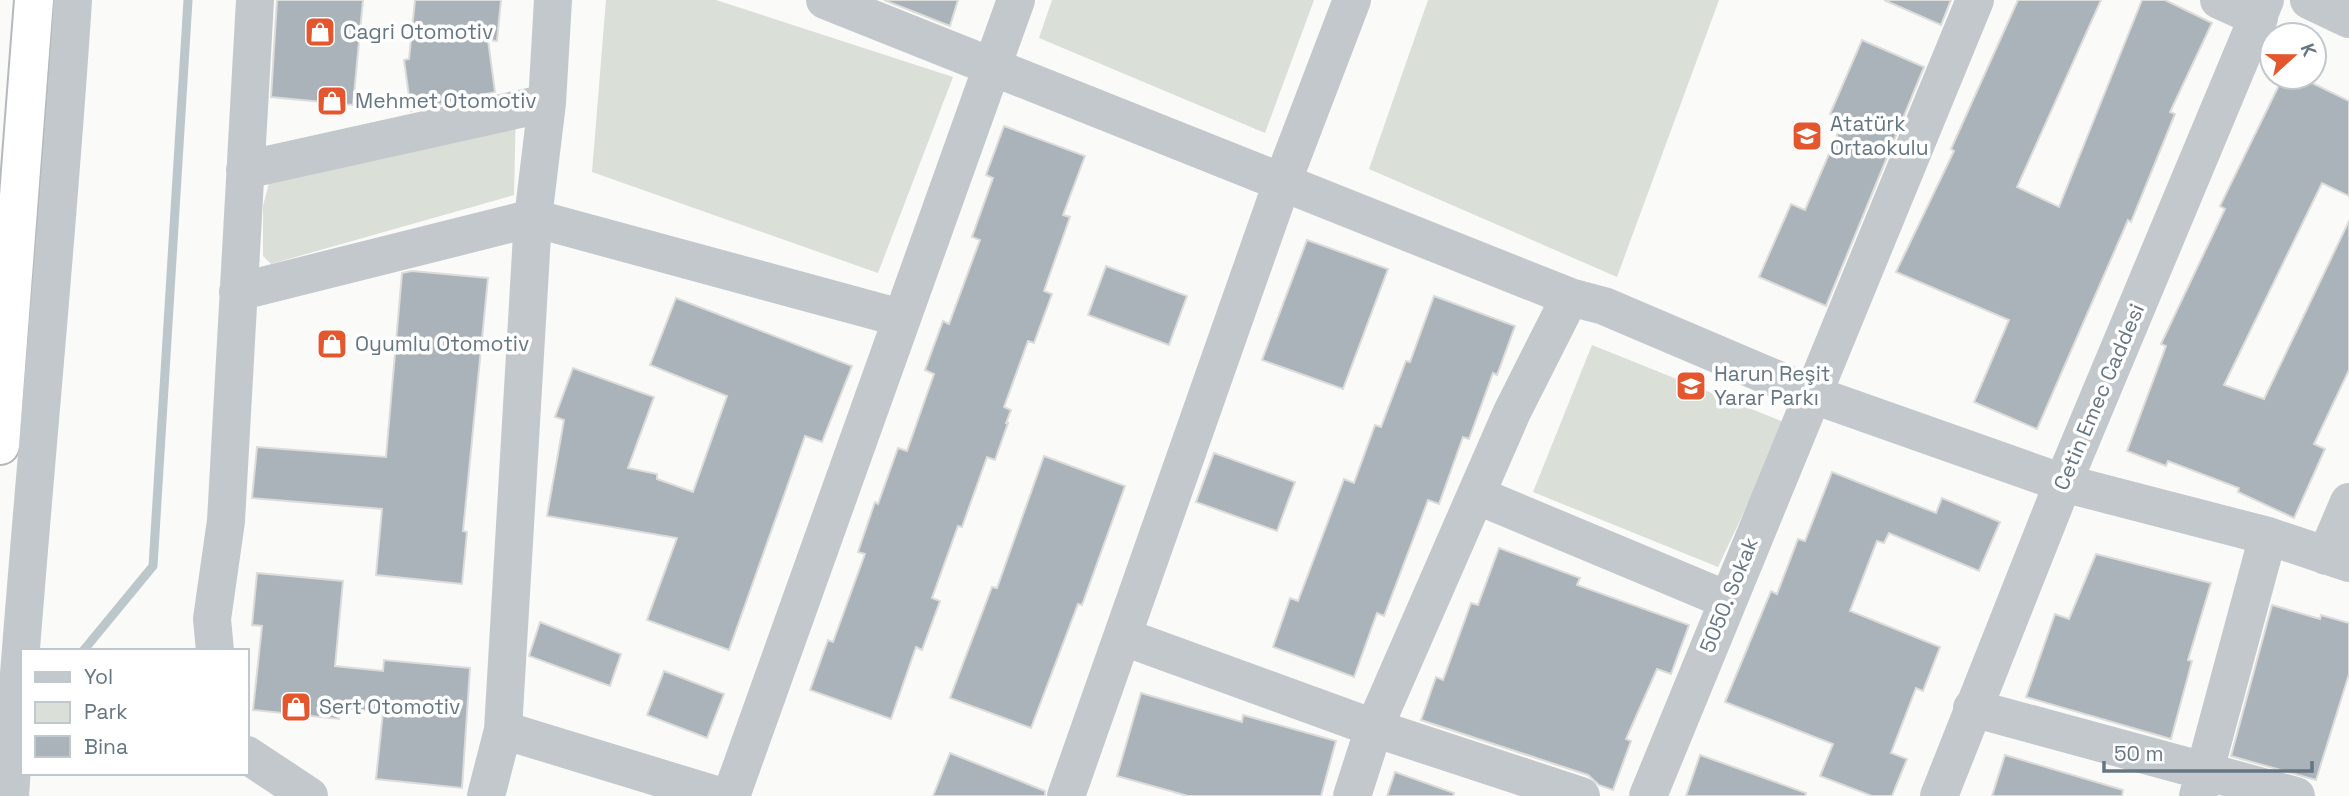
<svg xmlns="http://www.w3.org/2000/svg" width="2349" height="796" font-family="'Space Grotesk',sans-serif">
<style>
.green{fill:#dadfd7}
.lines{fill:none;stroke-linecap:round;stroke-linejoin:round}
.stream{stroke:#bbc7cb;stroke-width:9}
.building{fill:#aab3b9;stroke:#dcdcda;stroke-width:2}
.highway-casing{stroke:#b4b9bd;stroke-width:42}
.minor{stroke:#c3c8cc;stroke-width:38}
.highway{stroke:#fff;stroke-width:38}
.labels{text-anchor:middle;stroke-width:7;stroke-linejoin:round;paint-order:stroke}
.poi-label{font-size:21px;fill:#657683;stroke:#fff;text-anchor:start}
.street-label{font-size:21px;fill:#657683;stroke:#fff}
</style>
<rect width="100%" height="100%" fill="#fafaf8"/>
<path class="green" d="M 606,0 L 716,0 L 953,77 L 878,273 L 592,172 Z
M 1052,0 L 1314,0 L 1265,133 L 1039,38 Z
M 1428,0 L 1719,0 L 1617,277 L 1369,169 Z
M 516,105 L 514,195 L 271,264 L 263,256 L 263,206 L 270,179 Z
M 1592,345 L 1786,423 L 1718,567 L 1533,492 Z"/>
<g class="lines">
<path class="stream" d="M 83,651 L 153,566 L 188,0"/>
</g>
<path class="building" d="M 277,0 L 363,0 L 353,105 L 271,97 Z
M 415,0 L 501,0 L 497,41 L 488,40 L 495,92 L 411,111 L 404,60 L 409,59 Z
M 884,0 L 958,0 L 950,26 Z
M 1884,0 L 1951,0 L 1941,25 Z
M 2018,0 L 2101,0 L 2017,187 L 2059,207 L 2142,0 L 2165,0 L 2212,23 L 2170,112 L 2175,114 L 2131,222 L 2128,220 L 2037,429 L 1974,402 L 2009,320 L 1896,272 L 1954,151 L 1951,149 Z
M 1862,40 L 1924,67 L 1826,306 L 1759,277 L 1791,204 L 1805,210 L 1844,119 L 1830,114 Z
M 2283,77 L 2300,77 L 2349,101 L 2349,196 L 2322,183 L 2224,385 L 2264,399 L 2349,221 L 2349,370 L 2314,444 L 2325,449 L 2294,518 L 2238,492 L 2239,488 L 2168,461 L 2166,466 L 2127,451 L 2166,346 L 2161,344 L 2225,209 L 2220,206 Z
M 1004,126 L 1085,156 L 1063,215 L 1070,217 L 1044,291 L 1052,294 L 1034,343 L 1028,341 L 1004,407 L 1011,410 L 1006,423 L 1008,423 L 995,460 L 987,457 L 962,527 L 958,526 L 932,598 L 940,601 L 922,650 L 916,647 L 891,719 L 810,690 L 828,640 L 833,642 L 865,554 L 858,552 L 875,502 L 878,504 L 898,448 L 907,451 L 934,374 L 925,370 L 943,321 L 949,324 L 980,240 L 972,237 L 993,178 L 986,175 Z
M 1307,240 L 1388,269 L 1343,389 L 1262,360 Z
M 1106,266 L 1187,296 L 1169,345 L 1088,315 Z
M 412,271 L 488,278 L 463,531 L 467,532 L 462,584 L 376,575 L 382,509 L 252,498 L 257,447 L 386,457 L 402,273 Z
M 1434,296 L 1515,326 L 1497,375 L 1493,373 L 1469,439 L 1463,437 L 1439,504 L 1428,500 L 1384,616 L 1377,613 L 1354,677 L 1273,647 L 1290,598 L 1298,601 L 1344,479 L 1354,483 L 1375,425 L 1381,427 L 1406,361 L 1410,362 Z
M 676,298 L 852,366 L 822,442 L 805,436 L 729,650 L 647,620 L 677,538 L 547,516 L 564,420 L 555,417 L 573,368 L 654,397 L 628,468 L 657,474 L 657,479 L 693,492 L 727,396 L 650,365 Z
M 1214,453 L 1295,482 L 1277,531 L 1196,502 Z
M 1044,456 L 1125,486 L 1082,605 L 1078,604 L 1031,728 L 950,698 L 992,587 L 997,588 Z
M 1832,472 L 1936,513 L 1942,498 L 2000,522 L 1979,571 L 1889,533 L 1884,543 L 1877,541 L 1850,611 L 1940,647 L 1923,691 L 1916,688 L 1891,753 L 1907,759 L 1892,796 L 1872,796 L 1820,776 L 1833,744 L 1725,702 L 1771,591 L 1777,594 L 1798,539 L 1805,541 Z
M 1499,548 L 1580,578 L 1577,585 L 1689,625 L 1671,674 L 1657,669 L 1626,739 L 1631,741 L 1613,790 L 1599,785 L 1588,775 L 1421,720 L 1436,677 L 1443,680 L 1471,603 L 1478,605 Z
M 2096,554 L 2211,583 L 2188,660 L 2192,661 L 2171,739 L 2026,697 L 2055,614 L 2069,619 Z
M 257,573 L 343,581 L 335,666 L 383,671 L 384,660 L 470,668 L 462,788 L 376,779 L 383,712 L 340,708 L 339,719 L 253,710 L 262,626 L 252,625 Z
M 2272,605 L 2320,619 L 2321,615 L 2349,623 L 2349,674 L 2316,780 L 2231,756 Z
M 540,622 L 621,654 L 610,686 L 529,656 Z
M 664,671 L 724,694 L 707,738 L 647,715 Z
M 1141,693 L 1242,722 L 1243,715 L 1336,741 L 1321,796 L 1188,796 L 1117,776 Z
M 950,753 L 1045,791 L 1045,796 L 933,796 Z
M 1700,755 L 1806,793 L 1805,796 L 1686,796 Z
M 2005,755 L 2123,790 L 2122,796 L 1992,796 Z
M 1395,772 L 1454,793 L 1453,796 L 1387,796 Z"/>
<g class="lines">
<g class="highway-casing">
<path id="highway" d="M 0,445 L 34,0"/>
</g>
<path class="minor" d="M 825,0 L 1570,297 L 1604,306 L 1811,394 L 2063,483 L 2268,536 L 2349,563
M 2219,0 L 2259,18
M 2309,0 L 2349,19
M 245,170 L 547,103
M 238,292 L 533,218 L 901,318
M 1476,495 L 1727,600
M 2326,556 L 2349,502
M 1124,637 L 1374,728 L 1581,796
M 215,651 L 212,619 L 226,521 L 255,0
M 1972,708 L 2296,796
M 503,730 L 719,796
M 247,755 L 309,796
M 10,796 C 28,530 56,266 73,0
M 486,796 L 503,730 L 533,218 L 547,103 L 553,0
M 731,796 L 1016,0
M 1066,796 L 1282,183 L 1352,0
M 1352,796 L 1374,728 L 1512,412 L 1570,297
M 1648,796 L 1975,0
M 1939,796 L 2063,483 L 2265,0
M 2198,796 L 2268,536"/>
<use href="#highway" class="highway"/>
</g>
<defs>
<g id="shop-square" transform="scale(1.575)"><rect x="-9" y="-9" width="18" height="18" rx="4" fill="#e4572e" stroke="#fff"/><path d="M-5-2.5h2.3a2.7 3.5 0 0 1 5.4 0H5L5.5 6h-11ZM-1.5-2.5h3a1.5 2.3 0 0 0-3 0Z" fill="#fff"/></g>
<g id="school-square" transform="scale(1.575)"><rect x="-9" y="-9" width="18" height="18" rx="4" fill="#e4572e" stroke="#fff"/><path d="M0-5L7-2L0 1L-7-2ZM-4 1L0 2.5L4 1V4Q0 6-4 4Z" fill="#fff"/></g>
</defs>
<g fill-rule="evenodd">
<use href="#shop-square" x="320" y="32"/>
<use href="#shop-square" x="332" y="101"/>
<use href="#school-square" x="1807" y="136"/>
<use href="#shop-square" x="332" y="344"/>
<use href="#school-square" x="1691" y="386"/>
<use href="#shop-square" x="296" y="707"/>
</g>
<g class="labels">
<g class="poi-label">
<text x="343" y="39">Cagri Otomotiv</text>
<text x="355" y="108">Mehmet Otomotiv</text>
<text x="1830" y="131">Atatürk<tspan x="1830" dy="24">Ortaokulu</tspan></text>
<text x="355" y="351">Oyumlu Otomotiv</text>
<text x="1714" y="381">Harun Reşit<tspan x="1714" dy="24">Yarar Parkı</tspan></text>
<text x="319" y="714">Sert Otomotiv</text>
</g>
<g class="street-label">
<text transform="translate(2099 397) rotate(-67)" y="7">Cetin Emec Caddesi</text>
<text transform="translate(1729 595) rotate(-68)" y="7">5050. Sokak</text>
</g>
</g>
<rect x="21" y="649" width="228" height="126" fill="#ffffff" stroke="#c1c8cd" stroke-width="2"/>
<rect x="35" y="672" width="35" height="10" fill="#c3c8cc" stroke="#c1c8cd" stroke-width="2"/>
<text x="84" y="684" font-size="21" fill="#657683">Yol</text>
<rect x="35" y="702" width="35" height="21" fill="#dadfd7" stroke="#c1c8cd" stroke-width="2"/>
<text x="84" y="719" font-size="21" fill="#657683">Park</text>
<rect x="35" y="736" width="35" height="21" fill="#aab3b9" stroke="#c1c8cd" stroke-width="2"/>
<text x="84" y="754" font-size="21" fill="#657683">Bina</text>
<g transform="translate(2293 56) rotate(69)"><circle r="33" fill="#ffffff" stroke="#c1c8cd" stroke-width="2"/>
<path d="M0-5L12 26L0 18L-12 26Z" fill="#e4572e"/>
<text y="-10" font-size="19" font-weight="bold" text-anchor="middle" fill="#657683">K</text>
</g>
<path d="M2104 761v10h208v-10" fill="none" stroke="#657683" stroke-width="3.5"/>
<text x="2114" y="761" font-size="21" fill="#657683" stroke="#ffffff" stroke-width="5" paint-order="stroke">50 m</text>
</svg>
